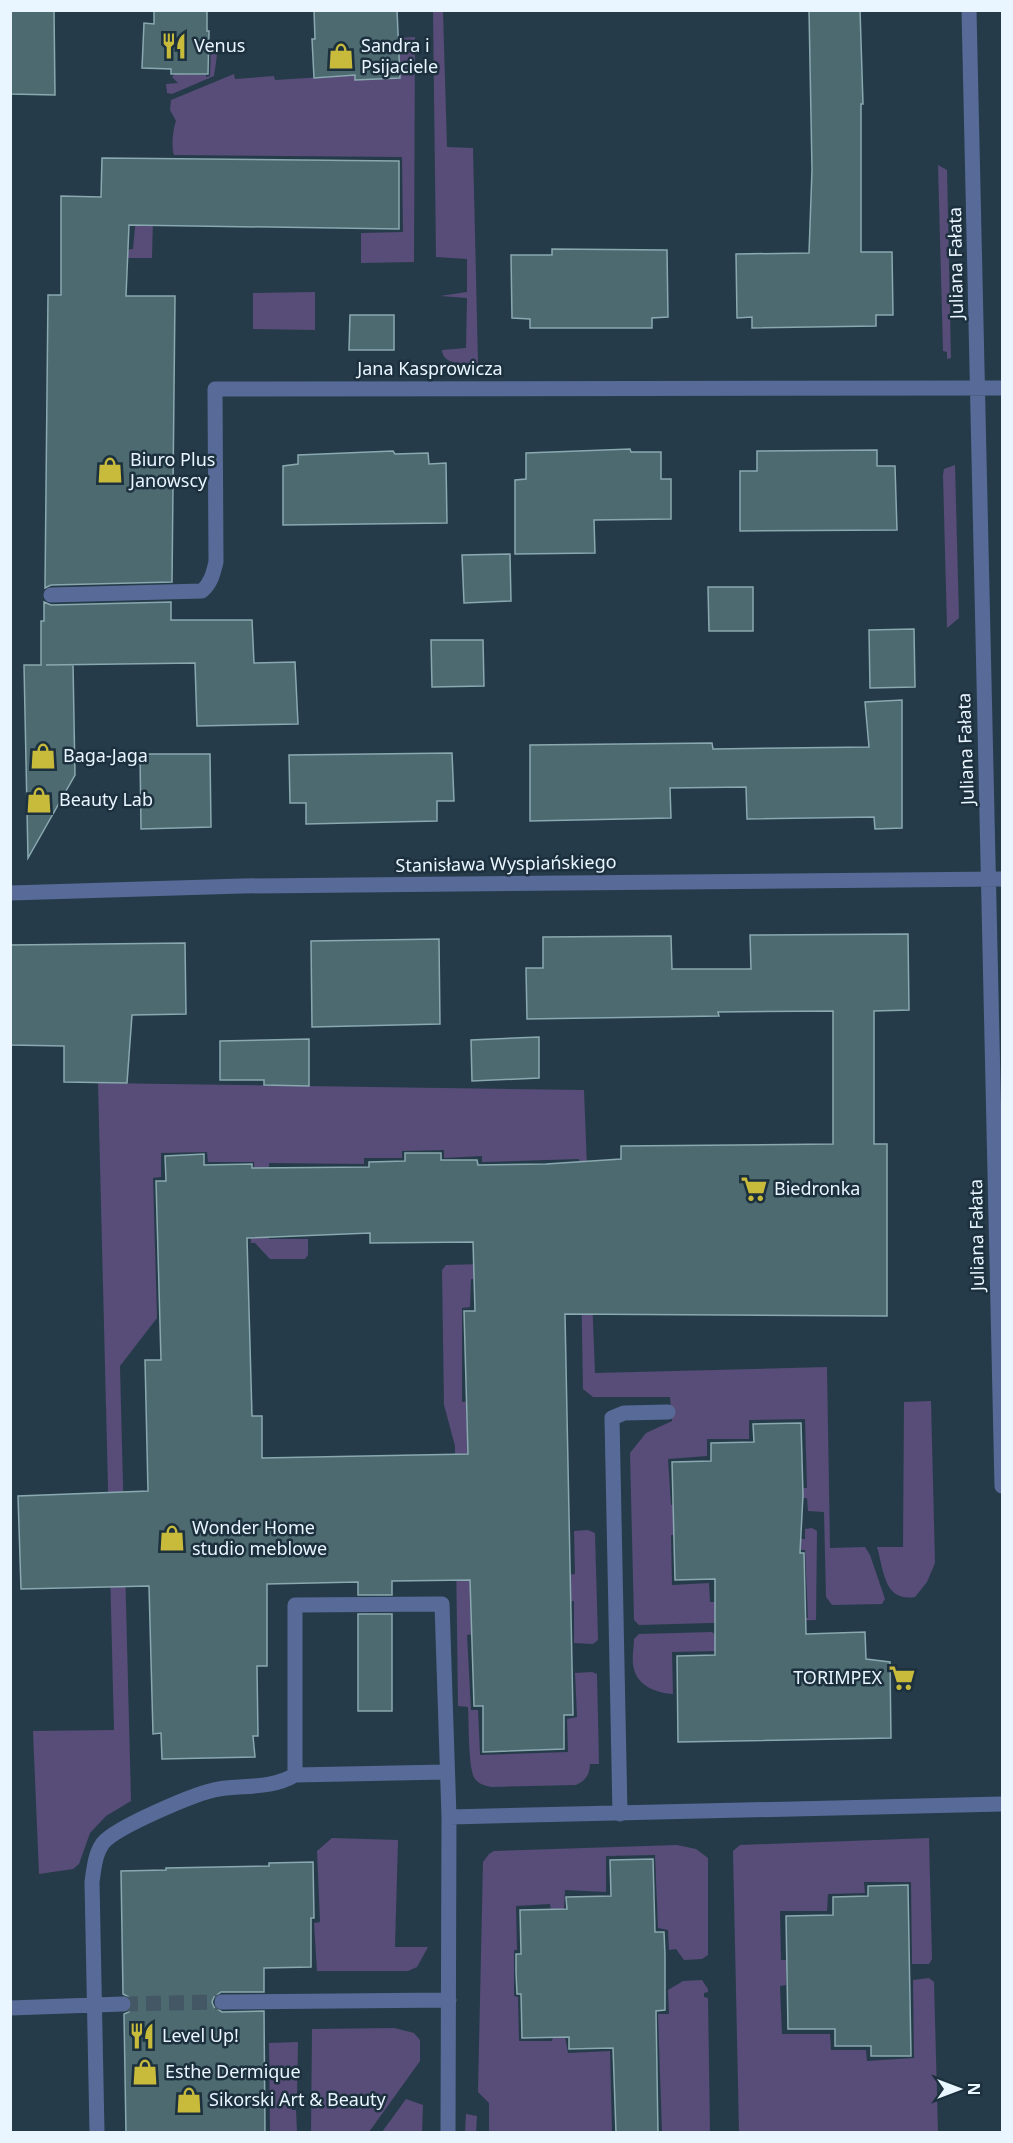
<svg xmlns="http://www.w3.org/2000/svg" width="1013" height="2143" font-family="'Noto Sans',sans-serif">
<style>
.green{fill:#574d78}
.building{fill:#4d6a71;stroke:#89a8af;stroke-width:1.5;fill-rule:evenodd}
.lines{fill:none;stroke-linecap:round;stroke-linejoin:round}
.minor-tunnel{stroke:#435764;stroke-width:15;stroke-dasharray:15 8;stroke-linecap:butt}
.minor{stroke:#586b98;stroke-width:15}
.labels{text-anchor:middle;stroke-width:5;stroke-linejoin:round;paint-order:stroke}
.poi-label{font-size:18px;fill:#e9f5ff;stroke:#1c303e;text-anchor:start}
.street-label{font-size:18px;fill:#e9f5ff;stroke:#1c303e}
</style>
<rect width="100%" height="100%" fill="#263b49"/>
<path class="green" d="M 433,11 L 443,11 L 447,147 L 473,148 L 478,363 C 465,363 443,366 442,350 L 466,348 L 467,298 L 440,296 L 467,292 L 467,259 L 436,257 Z
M 415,37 L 414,262 L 361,263 L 361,233 L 403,232 L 402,157 L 174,155 C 171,147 173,129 176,121 L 170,110 L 171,100 L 234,74 L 235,79 L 274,76 L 275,80 L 355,75 L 356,80 L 400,78 L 399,38 Z
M 211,43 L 218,48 L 214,76 L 172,94 L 167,93 L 166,84 L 178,83 L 172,77 L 175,74 L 206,75 L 206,77 L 210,76 Z
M 938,165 L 947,170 L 951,358 L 947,359 L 947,352 L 943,351 Z
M 136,217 L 153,218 L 152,258 L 68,258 L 133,249 Z
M 315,292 L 315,330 L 253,329 L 253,293 Z
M 955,465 L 959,618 L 947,628 L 943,475 L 944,469 Z
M 98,1083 L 584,1090 L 595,1373 L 827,1367 L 830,1548 L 865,1547 L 870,1555 L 885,1599 L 882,1604 L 832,1605 L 826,1597 L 824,1512 L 808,1511 L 807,1498 L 799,1498 L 799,1488 L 807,1488 L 805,1419 L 749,1420 L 749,1439 L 707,1439 L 707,1456 L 668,1459 L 671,1505 L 676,1505 L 676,1535 L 671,1535 L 672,1585 L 709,1583 L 710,1602 L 752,1602 L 753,1619 L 808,1618 L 805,1550 L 799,1550 L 798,1539 L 805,1539 L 805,1529 L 812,1528 L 817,1531 L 816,1620 L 639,1625 L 634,1620 L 630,1453 L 646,1433 L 672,1421 L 670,1397 L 593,1397 L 583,1389 L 579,1159 L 482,1162 L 482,1156 L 444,1158 L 444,1150 L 402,1151 L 402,1158 L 364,1158 L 364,1164 L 269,1163 L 269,1239 L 308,1239 L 308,1255 L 305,1259 L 270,1259 L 255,1243 L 251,1243 L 250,1214 L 255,1213 L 254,1162 L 208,1162 L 207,1152 L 161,1153 L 161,1177 L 153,1178 L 157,1318 L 120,1366 L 131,1801 L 106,1816 L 90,1833 L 79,1864 L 73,1869 L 39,1874 L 33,1731 L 114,1730 Z
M 562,1262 L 558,1278 L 471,1279 L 470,1307 L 462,1308 L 462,1402 L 472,1401 L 476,1484 L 455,1484 L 455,1446 L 444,1405 L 442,1270 L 446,1265 Z
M 931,1401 L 935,1563 L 927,1582 L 915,1597 C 884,1602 884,1571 877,1547 L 903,1547 L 904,1402 Z
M 588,1530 L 595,1533 L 598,1640 L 593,1644 L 574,1643 L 574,1601 L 566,1602 L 565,1575 L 575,1574 L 574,1531 Z
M 456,1552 L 478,1552 L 477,1634 L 467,1635 L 471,1710 L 478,1710 L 480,1755 L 568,1752 L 567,1719 L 577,1717 L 575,1673 L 592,1672 L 597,1674 L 599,1764 L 590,1764 C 589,1776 586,1780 576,1785 L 492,1787 C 485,1786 479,1784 475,1779 C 468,1770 469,1721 468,1707 L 458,1706 Z
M 712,1632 L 717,1636 L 718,1651 L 672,1652 L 673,1694 C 655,1693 635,1685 633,1664 C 632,1656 634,1647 634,1639 L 639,1634 Z
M 332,1838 L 398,1840 L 395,1947 L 428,1947 L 417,1967 L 408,1971 L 317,1971 L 314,1923 L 320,1922 L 317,1851 Z
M 929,1838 L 932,1959 L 929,1964 L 912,1964 L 911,1882 L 864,1882 L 865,1893 L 828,1894 L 827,1911 L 780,1911 L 781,1960 L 787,1960 L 786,1985 L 780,1986 L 782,2034 L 830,2034 L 831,2050 L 866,2050 L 867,2061 L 914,2058 L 913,1980 L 929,1978 L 934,1982 L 938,2132 L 739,2132 L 733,1851 L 740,1845 Z
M 677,1845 L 696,1849 L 708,1858 L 708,1955 L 702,1959 L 684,1960 L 676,1949 L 669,1950 L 668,1930 L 658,1928 L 655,1855 L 606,1856 L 606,1892 L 565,1890 L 564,1909 L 551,1910 L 550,1904 L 516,1906 L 517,1950 L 514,1950 L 514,1996 L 518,1997 L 519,2041 L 552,2041 L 553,2037 L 565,2037 L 568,2053 L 610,2051 L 612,2132 L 489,2132 L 489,2103 L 478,2092 L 483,1862 L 489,1854 L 494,1851 Z
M 702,1980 L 708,1989 L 708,1992 L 704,1993 L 704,1997 L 708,1998 L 710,2132 L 662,2132 L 658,2014 L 669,2014 L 668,1990 L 683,1981 Z
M 394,2028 L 414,2033 L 420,2040 L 420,2061 L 369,2132 L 311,2132 L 312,2029 Z
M 298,2042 L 297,2096 L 292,2097 L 292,2110 L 296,2110 L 297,2132 L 270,2132 L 269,2043 Z
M 406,2099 L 423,2105 L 422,2132 L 382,2132 Z
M 466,2114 L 477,2116 L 476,2132 L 465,2132 Z"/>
<path class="building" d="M 10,10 L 54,10 L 55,95 L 10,94 Z
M 154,10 L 207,10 L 207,31 L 209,31 L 208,74 L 171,74 L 171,69 L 142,68 L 144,23 L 154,24 Z
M 314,10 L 397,10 L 400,78 L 355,80 L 355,75 L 314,78 L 312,39 L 315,39 Z
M 809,10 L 860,10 L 863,104 L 861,104 L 861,252 L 892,252 L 893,315 L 876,315 L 876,326 L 752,328 L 752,317 L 737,318 L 736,254 L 809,253 L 812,170 Z
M 102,158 L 399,161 L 399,229 L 129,225 L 126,296 L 175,296 L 172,582 L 51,585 L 45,588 L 48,295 L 61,295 L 61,196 L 101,197 Z
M 552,249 L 667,250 L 668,317 L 652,318 L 652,328 L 530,328 L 530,319 L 512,318 L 511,255 L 552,255 Z
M 350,315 L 394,315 L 394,350 L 349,350 Z
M 630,449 L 631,452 L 661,452 L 661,479 L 671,479 L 671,519 L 594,520 L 595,553 L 515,554 L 515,480 L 526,479 L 526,453 Z
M 877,450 L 877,466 L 895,466 L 897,530 L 740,531 L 740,471 L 757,471 L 757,451 Z
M 393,451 L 395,454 L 428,453 L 429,464 L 446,463 L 447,523 L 283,525 L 283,466 L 298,464 L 298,455 Z
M 510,554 L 511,601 L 464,603 L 462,555 Z
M 708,587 L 753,587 L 753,631 L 709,631 Z
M 44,602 L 51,605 L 171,602 L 171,620 L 252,620 L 254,663 L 295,662 L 298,724 L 197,726 L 195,663 L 46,665 L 73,665 L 75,775 L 28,858 L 24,665 L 41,665 L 41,621 L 44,621 Z
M 914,629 L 915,687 L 870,688 L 869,630 Z
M 431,640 L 483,640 L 484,686 L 432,687 Z
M 902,700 L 902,828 L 875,829 L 874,817 L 747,819 L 746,787 L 670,788 L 671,818 L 530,821 L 530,745 L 712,743 L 713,749 L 869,747 L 865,702 Z
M 452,753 L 454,801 L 437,801 L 437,821 L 306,824 L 306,803 L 290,803 L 289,755 Z
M 140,754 L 210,754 L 211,827 L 141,829 Z
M 908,934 L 909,1010 L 874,1011 L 874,1144 L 887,1144 L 887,1316 L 565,1314 L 573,1715 L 564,1715 L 564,1749 L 483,1752 L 483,1706 L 474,1706 L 470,1580 L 392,1581 L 392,1595 L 358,1595 L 358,1582 L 267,1584 L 267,1666 L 257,1666 L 258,1736 L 253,1736 L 255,1757 L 162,1759 L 161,1733 L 153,1734 L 149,1586 L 21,1589 L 18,1496 L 148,1491 L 145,1360 L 161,1360 L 156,1181 L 166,1181 L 165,1156 L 204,1154 L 204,1165 L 252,1164 L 252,1168 L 369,1167 L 369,1162 L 405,1161 L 405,1153 L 441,1153 L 441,1160 L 477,1160 L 478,1165 L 546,1164 L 621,1159 L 621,1146 L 833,1144 L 833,1011 L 718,1012 L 719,1016 L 527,1019 L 526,968 L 543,968 L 543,937 L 671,936 L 672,969 L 751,969 L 750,935 ZM 370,1233 L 370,1243 L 473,1242 L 475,1311 L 464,1311 L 468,1454 L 262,1458 L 262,1416 L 252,1416 L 247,1238 Z
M 439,939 L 440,1024 L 312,1027 L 311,941 Z
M 185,943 L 186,1014 L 132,1015 L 127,1083 L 64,1082 L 64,1046 L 10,1045 L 10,945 Z
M 539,1037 L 539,1078 L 472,1081 L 471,1040 Z
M 309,1039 L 309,1086 L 264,1085 L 264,1080 L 220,1080 L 220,1041 Z
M 801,1423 L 803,1495 L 800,1553 L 804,1553 L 806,1634 L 865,1632 L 866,1659 L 890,1662 L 891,1738 L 678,1742 L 677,1656 L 715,1655 L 715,1579 L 675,1580 L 672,1462 L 711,1461 L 711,1443 L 754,1442 L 753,1424 Z
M 358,1614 L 392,1614 L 392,1711 L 358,1711 Z
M 653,1859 L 655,1932 L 664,1932 L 665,1955 L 665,2010 L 656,2011 L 658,2133 L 616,2133 L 613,2048 L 569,2049 L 569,2037 L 522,2038 L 521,1994 L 517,1994 L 516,1972 L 516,1954 L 521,1954 L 520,1910 L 567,1909 L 566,1897 L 611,1896 L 610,1860 Z
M 313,1862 L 314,1918 L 311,1918 L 311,1967 L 264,1968 L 264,1992 L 221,1992 L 214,1997 L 212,2002 L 214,2007 L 222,2012 L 264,2011 L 265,2133 L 126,2133 L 124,2014 L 129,2012 L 133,2004 L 131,1998 L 123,1994 L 121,1871 L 166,1870 L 166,1868 L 269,1866 L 269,1863 Z
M 908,1885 L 911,2056 L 871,2056 L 871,2046 L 835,2046 L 835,2029 L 788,2029 L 786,1916 L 833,1915 L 833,1897 L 868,1896 L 868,1886 Z"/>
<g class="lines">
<path class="minor-tunnel" d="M 123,2004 L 222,2002"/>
<path class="minor" d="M 969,10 L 1002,1486
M 51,595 L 202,591 C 211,583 213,574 216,562 L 215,389 L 1002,388
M 10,893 L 242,886 L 1002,879
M 295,1775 L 295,1605 L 442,1604 L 449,1817 L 448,2132
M 620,1814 L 612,1418 L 624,1413 L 668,1412
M 449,1817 L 1002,1804
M 222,2002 L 449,2000
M 10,2008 L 123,2004
M 97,2132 L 92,1882 C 94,1868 95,1854 103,1843 C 116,1827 198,1792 219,1789 C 245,1785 271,1789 295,1775 L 446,1772"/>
</g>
<defs>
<g id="restaurant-bare" transform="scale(2.07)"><path d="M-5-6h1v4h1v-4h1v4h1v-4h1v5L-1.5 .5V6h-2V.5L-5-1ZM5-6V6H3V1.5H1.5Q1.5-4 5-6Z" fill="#c8bb3b" stroke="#1c303e" stroke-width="2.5" paint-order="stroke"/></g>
<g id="shop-bare" transform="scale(2.07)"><path d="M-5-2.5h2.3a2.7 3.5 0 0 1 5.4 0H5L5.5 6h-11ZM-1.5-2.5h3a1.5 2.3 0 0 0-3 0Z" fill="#c8bb3b" stroke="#1c303e" stroke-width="2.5" paint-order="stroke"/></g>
<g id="supermarket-bare" transform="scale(2.07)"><path d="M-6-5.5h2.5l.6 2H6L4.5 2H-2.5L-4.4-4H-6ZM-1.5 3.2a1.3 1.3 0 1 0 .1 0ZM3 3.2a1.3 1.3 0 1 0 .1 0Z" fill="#c8bb3b" stroke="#1c303e" stroke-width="2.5" paint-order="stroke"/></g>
</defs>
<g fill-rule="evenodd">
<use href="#restaurant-bare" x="174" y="46"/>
<use href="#shop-bare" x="341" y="56"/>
<use href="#shop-bare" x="110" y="470"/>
<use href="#shop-bare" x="43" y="756"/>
<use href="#shop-bare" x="39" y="800"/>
<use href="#supermarket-bare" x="754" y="1189"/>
<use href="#shop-bare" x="172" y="1538"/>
<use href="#supermarket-bare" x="902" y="1678"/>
<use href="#restaurant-bare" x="142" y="2036"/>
<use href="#shop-bare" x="145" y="2072"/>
<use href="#shop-bare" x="189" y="2100"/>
</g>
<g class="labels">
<g class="poi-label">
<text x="194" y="52">Venus</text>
<text x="361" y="52">Sandra i<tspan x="361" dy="21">Psijaciele</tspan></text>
<text x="130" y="466">Biuro Plus<tspan x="130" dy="21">Janowscy</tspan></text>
<text x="63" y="762">Baga-Jaga</text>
<text x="59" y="806">Beauty Lab</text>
<text x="774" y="1195">Biedronka</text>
<text x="192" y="1534">Wonder Home<tspan x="192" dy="21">studio meblowe</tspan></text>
<text x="882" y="1684" text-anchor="end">TORIMPEX</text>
<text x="162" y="2042">Level Up!</text>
<text x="165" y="2078">Esthe Dermique</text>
<text x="209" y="2106">Sikorski Art &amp; Beauty</text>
</g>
<g class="street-label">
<text transform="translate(956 263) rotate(-91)" y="6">Juliana Fałata</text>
<text x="430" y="375">Jana Kasprowicza</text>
<text transform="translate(966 749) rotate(-92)" y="6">Juliana Fałata</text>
<text transform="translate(506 864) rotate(-1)" y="6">Stanisława Wyspiańskiego</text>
<text transform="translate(977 1235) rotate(-91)" y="6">Juliana Fałata</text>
</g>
</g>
<rect width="1013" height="2143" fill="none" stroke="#e9f5ff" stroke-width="24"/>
<g transform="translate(959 2089) rotate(90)" stroke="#1c303e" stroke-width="4.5" paint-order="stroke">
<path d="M0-4.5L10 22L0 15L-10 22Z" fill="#e9f5ff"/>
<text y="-9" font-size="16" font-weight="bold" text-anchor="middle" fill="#e9f5ff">N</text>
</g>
</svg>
